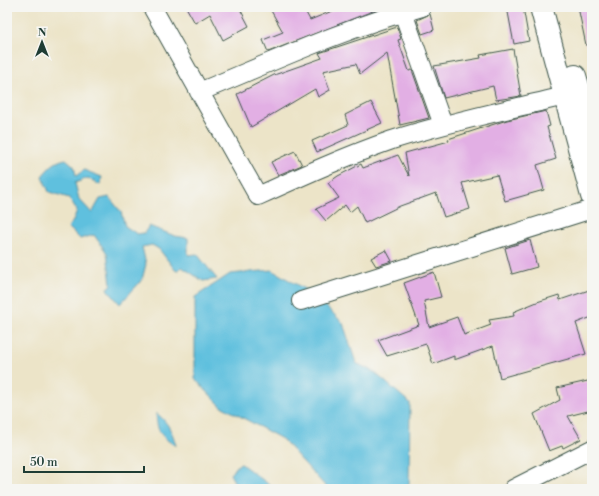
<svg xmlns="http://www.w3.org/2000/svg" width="599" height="496" font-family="'Libre Bodoni',serif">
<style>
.water{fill:#5fc0de;stroke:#3f7e89}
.building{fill:#e2afe4}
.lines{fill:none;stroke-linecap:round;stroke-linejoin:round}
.minor-casing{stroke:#3e564a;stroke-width:20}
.tertiary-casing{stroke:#3e564a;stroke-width:24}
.minor{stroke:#fff;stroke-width:18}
.tertiary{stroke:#fff;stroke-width:22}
</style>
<rect width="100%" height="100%" fill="#f6f6f2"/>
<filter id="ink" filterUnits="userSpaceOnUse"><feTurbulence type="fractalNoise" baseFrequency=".025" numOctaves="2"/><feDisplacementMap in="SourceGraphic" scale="8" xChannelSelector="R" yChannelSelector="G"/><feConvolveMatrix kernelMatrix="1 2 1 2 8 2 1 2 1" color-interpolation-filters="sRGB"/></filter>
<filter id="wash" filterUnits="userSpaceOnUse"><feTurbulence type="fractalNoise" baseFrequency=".012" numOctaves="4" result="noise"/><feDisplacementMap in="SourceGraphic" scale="16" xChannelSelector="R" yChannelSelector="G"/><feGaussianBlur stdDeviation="0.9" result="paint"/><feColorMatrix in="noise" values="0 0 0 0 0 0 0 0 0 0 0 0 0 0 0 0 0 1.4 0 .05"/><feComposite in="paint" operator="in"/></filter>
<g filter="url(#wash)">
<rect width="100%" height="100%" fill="#ece4c8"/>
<path class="water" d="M 66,159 L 74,166 L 76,176 L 84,170 L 102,177 L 100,185 L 88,178 L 75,183 L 79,199 L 92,213 L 100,199 L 109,197 L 121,212 L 125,226 L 137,234 L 144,233 L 149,226 L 175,236 L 188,238 L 188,255 L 197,254 L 217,279 L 203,281 L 182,267 L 176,271 L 159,249 L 152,245 L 142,247 L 146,264 L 142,280 L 120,304 L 107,289 L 111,284 L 107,253 L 94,235 L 80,239 L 68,227 L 73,221 L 77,210 L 69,198 L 49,192 L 42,176 C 49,168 54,161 66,159 Z
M 272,270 L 313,294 L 343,323 L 356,363 L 374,372 L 410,403 L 409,485 L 412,489 L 328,489 L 282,439 L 221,406 L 195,379 L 195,297 L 230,274 Z
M 156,413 C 167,421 173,432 176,446 C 160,436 157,432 156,413 Z
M 240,463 L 275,489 L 238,489 L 230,474 Z"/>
<g id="blocks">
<path class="building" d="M 186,7 L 239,7 L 249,26 L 223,40 L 210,14 L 195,23 Z
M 269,7 L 303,7 L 310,20 L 342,7 L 383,7 L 268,52 L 263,40 L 283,32 Z
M 507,7 L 523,7 L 529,41 L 514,44 Z
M 578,7 L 592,7 L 592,45 L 586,45 Z
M 430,14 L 434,30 L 422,34 L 417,20 Z
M 397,27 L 401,39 L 398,40 L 409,71 L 412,70 L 429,118 L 400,125 L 387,53 L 360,74 L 356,64 L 323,71 L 330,90 L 318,97 L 315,89 L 251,127 L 237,94 L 274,75 L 322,58 L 319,53 Z
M 513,49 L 521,96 L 496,100 L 493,86 L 444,98 L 434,66 L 481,58 L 480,55 Z
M 371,102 L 382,123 L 317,152 L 312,141 L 348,125 L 345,115 Z
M 546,111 L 550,126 L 547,127 L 556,159 L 537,165 L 544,190 L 505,201 L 497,175 L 462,183 L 470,209 L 444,217 L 436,193 L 400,206 L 365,223 L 357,206 L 350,212 L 345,205 L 326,221 L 316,209 L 339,198 L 328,183 L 338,176 L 361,164 L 363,168 L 398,155 L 409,176 L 405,153 L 449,141 L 448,139 L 507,120 Z
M 295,151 L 302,165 L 278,175 L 271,162 Z
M 530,240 L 537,267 L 512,274 L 505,248 Z
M 386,250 L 392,261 L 376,266 L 371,258 Z
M 434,272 L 441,297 L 424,301 L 429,327 L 457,317 L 464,335 L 491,325 L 489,320 L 514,316 L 513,312 L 537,302 L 559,295 L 560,300 L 592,289 L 592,317 L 576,323 L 586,354 L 500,378 L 493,346 L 454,360 L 454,356 L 433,364 L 426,344 L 387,356 L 378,340 L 419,325 L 404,283 Z
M 592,380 L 592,410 L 568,416 L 581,439 L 563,448 L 562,446 L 549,451 L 534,414 L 560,400 L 557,388 Z"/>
</g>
</g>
<g filter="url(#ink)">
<use href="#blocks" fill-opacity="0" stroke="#3e564a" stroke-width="1"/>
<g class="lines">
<g class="minor-casing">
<path id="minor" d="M 152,7 L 258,196 C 302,176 346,156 392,140 C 448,122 507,110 565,96
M 401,7 L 443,125
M 199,92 C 272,62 345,28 422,7
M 301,301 L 592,209
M 513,489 L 592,449"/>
</g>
<g class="tertiary-casing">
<path id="tertiary" d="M 541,7 L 592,196
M 575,76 L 592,133"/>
</g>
<use href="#minor" class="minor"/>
<use href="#tertiary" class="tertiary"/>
</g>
</g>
<rect width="599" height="496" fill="none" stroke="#f6f6f2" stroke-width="24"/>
<g transform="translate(42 42)" stroke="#f6f6f2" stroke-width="3" paint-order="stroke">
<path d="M0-3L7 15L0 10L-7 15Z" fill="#1f3d34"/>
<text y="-6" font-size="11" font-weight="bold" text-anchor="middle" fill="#1f3d34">N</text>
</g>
<path d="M24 466v6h120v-6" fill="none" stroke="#1f3d34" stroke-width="2"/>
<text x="30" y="466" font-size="12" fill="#1f3d34" stroke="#f6f6f2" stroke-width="3" paint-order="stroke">50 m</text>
</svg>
